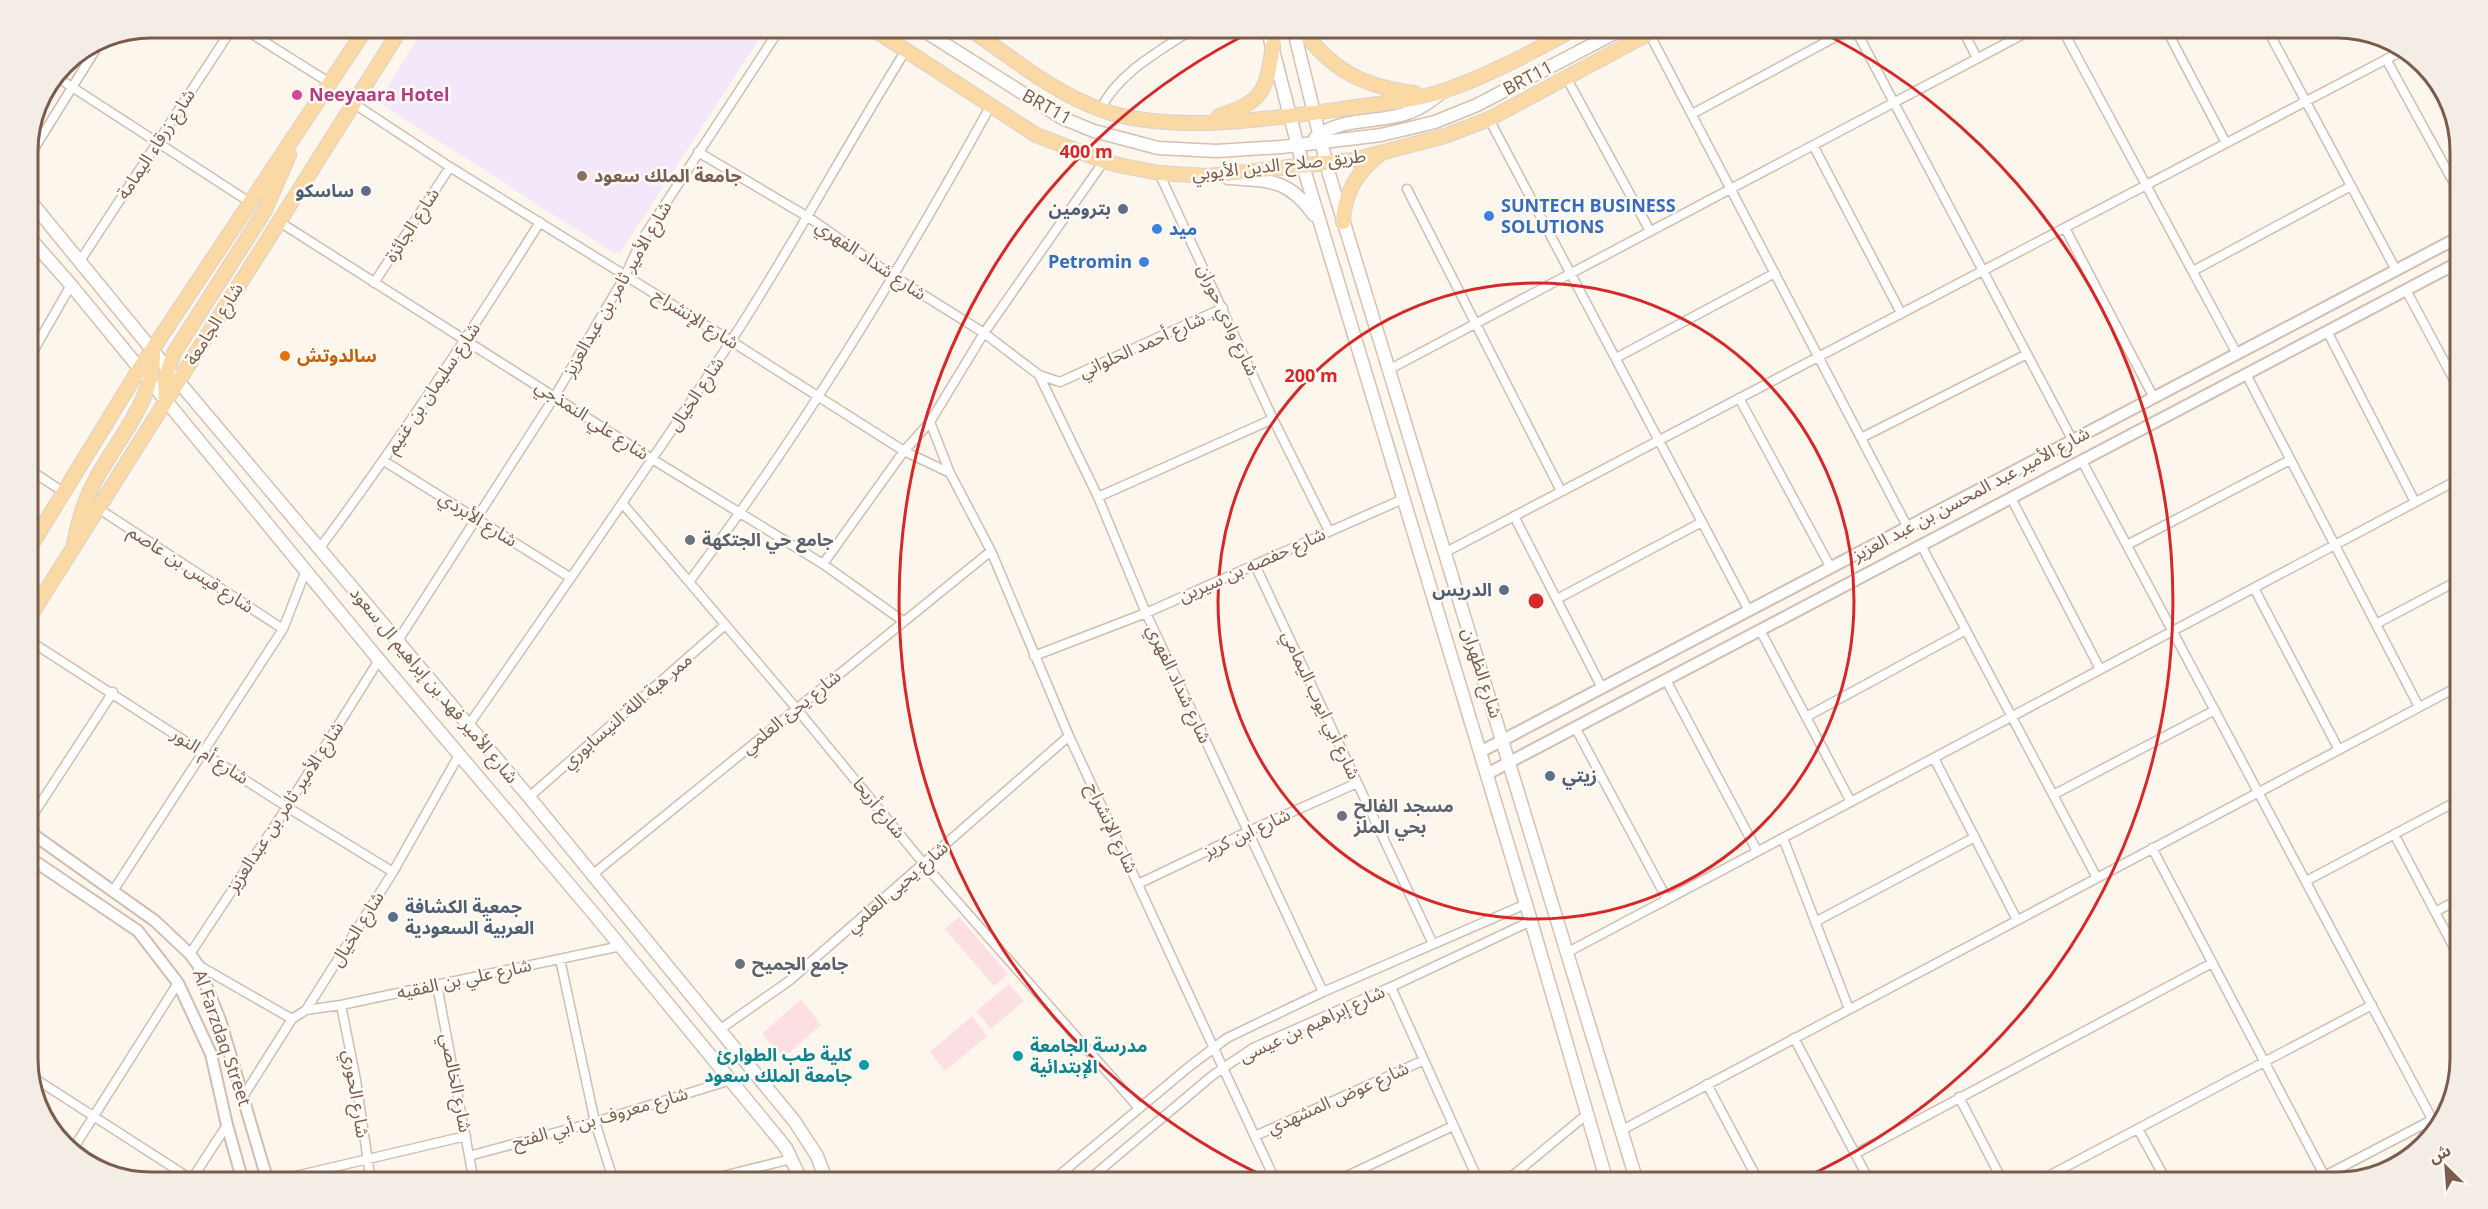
<svg xmlns="http://www.w3.org/2000/svg" width="2488" height="1209" font-family="'Open Sans','Noto Sans Arabic',sans-serif">
<style>
.education{fill:#f3e8fa}
.medical{fill:#fbdfe3}
.lines{fill:none;stroke-linecap:round;stroke-linejoin:round}
.minor-casing{stroke:#d1beb0;stroke-width:11}
.tertiary-casing{stroke:#d1beb0;stroke-width:14}
.secondary-casing{stroke:#d6c0b0;stroke-width:15}
.primary-casing{stroke:#dad1cd;stroke-width:16}
.minor{stroke:#fff;stroke-width:8}
.tertiary{stroke:#fff;stroke-width:10}
.secondary{stroke:#fff;stroke-width:12}
.primary{stroke:#fbd9a5;stroke-width:14}
.ring{fill:none;stroke:#d62828;stroke-width:3}
.hotel-dot{fill:#d1479c;stroke:#fffaf3;stroke-width:2}
.education-dot{fill:#8d6e63;stroke:#fffaf3;stroke-width:2}
.service-dot{fill:#5c6f8a;stroke:#fffaf3;stroke-width:2}
.shop-dot{fill:#3f7fe0;stroke:#fffaf3;stroke-width:2}
.food-dot{fill:#e8710a;stroke:#fffaf3;stroke-width:2}
.worship-dot{fill:#6b7280;stroke:#fffaf3;stroke-width:2}
.culture-dot{fill:#0f9aa8;stroke:#fffaf3;stroke-width:2}
.labels{text-anchor:middle;stroke-width:5;stroke-linejoin:round;paint-order:stroke}
.street-label{font-size:18px;fill:#7a5c4d;stroke:#fffaf3}
.hotel-label{font-size:18px;font-weight:bold;fill:#b23c85;stroke:#fffaf3;text-anchor:start}
.education-label{font-size:18px;font-weight:bold;fill:#785e54;stroke:#fffaf3;text-anchor:start}
.service-label{font-size:18px;font-weight:bold;fill:#4e5e75;stroke:#fffaf3;text-anchor:end}
.shop-label{font-size:18px;font-weight:bold;fill:#366cbe;stroke:#fffaf3;text-anchor:start}
.food-label{font-size:18px;font-weight:bold;fill:#c56008;stroke:#fffaf3;text-anchor:start}
.worship-label{font-size:18px;font-weight:bold;fill:#5b616d;stroke:#fffaf3;text-anchor:start}
.culture-label{font-size:18px;font-weight:bold;fill:#0d838f;stroke:#fffaf3;text-anchor:start}
.rim{fill:none;stroke:#7a5c4d;stroke-width:3}
.centre{fill:#d62828;stroke:#fffaf3;stroke-width:3}
.ring-label{font-size:18px;text-anchor:middle;font-weight:bold;fill:#d62828;stroke:#fffaf3;stroke-width:5;stroke-linejoin:round;paint-order:stroke}
</style>
<rect width="100%" height="100%" fill="#fdf6ec"/>
<path class="education" d="M 425,27 L 767,27 L 622,250 L 615,254 L 378,102 Z"/>
<path class="medical" d="M 959,917 L 1008,974 L 994,986 L 945,929 Z
M 1009,984 L 1024,1001 L 991,1029 L 976,1011 Z
M 801,999 L 821,1025 L 784,1057 L 762,1034 Z
M 972,1016 L 987,1036 L 945,1071 L 930,1052 Z"/>
<g class="lines">
<g class="minor-casing">
<path id="minor" d="M 241,27 L 330,83
M 1854,27 L 2073,441
M 1961,27 L 1977,58
M 2061,27 L 2237,354
M 2165,27 L 2226,143
M 2266,27 L 2396,270
M 1649,33 L 1908,528
M 2386,59 L 2461,196
M 55,76 L 251,203
M 1566,77 L 1650,231
M 353,103 L 450,167 L 731,341 L 904,451 L 950,473
M 1100,110 C 1119,71 1162,50 1196,27
M 1692,114 L 1854,27
M 1489,119 L 1749,611
M 1813,145 L 1901,313
M 698,152 L 808,217 L 893,276 L 984,333 L 1039,375 L 1060,382 L 1223,308
M 27,160 L 104,36
M 1159,173 L 1273,419 L 1329,531
M 1407,189 L 1561,491
M 278,221 L 652,459 L 823,564 L 903,621
M 2065,228 L 2154,398
M 80,261 L 233,27
M 2193,271 L 2351,186
M 374,283 L 450,167
M 2406,290 L 2461,393
M 2327,331 L 2415,502
M 1616,358 L 1775,273
M 27,362 L 71,285
M 1388,370 L 2037,27
M 2246,374 L 2419,707
M 1039,375 L 1098,497 L 1146,613 L 1323,992
M 2452,375 L 2461,370
M 1739,398 L 1831,568
M 930,422 L 950,473 L 991,551 L 1069,736 L 1276,1182
M 1861,438 L 2027,354
M 384,461 L 571,578
M 2082,461 L 2432,1119
M 27,468 L 65,493
M 1098,497 L 1273,419
M 2011,498 L 2100,669
M 623,504 L 796,708 L 924,864 L 1139,1108
M 99,509 L 283,629
M 1514,516 L 1602,688
M 1921,545 L 2097,878
M 2127,545 L 2290,460
M 319,549 C 398,443 470,334 540,222
M 1444,553 L 2404,50
M 823,564 L 904,451 L 930,422 L 984,333 L 1104,161
M 1255,565 L 1433,944
M 689,582 C 802,432 900,270 991,105
M 2254,588 L 2339,750
M 1557,599 L 1702,522
M 2376,624 L 2461,579
M 1760,630 L 1851,802
M 27,639 L 287,807 L 393,872
M 397,642 L 555,396 L 625,276 L 641,241 L 781,27
M 1034,656 L 1146,613 L 1403,499
M 1666,680 L 1757,851
M 1806,717 L 1966,630
M 468,726 C 557,598 646,471 731,341 C 793,246 846,146 906,50
M 1575,727 L 1667,899
M 1934,758 L 2017,920
M 2053,795 L 2215,710
M 529,797 L 725,625
M 27,824 L 113,692
M 2394,834 L 2461,961
M 1783,838 L 1849,1009
M 2152,848 L 2324,1175
M 592,875 L 991,551
M 2306,881 L 2461,799
M 1138,884 L 1247,832 L 1357,783
M 113,891 L 283,629 L 306,570
M 2435,912 L 2461,898
M 1815,922 L 1975,837
M 1568,952 L 2461,478
M 190,954 L 287,807 L 379,660
M 560,959 L 595,1122 L 614,1182
M 198,965 L 292,1019
M 437,985 L 474,1182
M 1391,987 L 1479,1182
M 341,1005 L 356,1080 L 371,1182
M 306,1010 L 341,1005 L 621,946
M 719,1030 L 789,981 L 1069,736
M 1794,1038 L 1870,1182
M 31,1076 L 191,1179
M 1707,1084 L 1759,1182
M 244,1095 L 292,1019 L 306,1010 L 393,872 L 459,755
M 1959,1097 L 2003,1182
M 2138,1129 L 2167,1182
M 1622,1130 L 2461,685
M 1255,1136 L 1422,1061
M 73,1149 L 178,983
M 1855,1154 L 2212,963
M 469,1156 L 595,1122 L 731,1080
M 190,1182 L 227,1125
M 270,1182 L 466,1136
M 699,1182 L 791,1159
M 1051,1182 L 1190,1066 L 1227,1038 L 1323,992 L 1526,904
M 1086,1182 L 1213,1075 L 1253,1048 L 1391,987 L 1531,921
M 1334,1182 L 1453,1126
M 1505,1182 L 1586,1115
M 2037,1182 L 2372,1005
M 2313,1182 L 2449,1111"/>
</g>
<g class="tertiary-casing">
<path id="tertiary" d="M 1480,752 L 2461,236
M 1487,774 L 2461,261
M 27,830 L 155,921 L 190,954 L 198,965 L 220,1020 L 268,1182
M 27,856 L 138,931 L 178,983 L 211,1054 L 227,1125 L 243,1182
M 2395,1165 L 2423,1142"/>
</g>
<g class="secondary-casing">
<path id="secondary" d="M 918,27 L 1062,118 L 1094,131 L 1158,148 L 1216,151 L 1281,147 L 1381,135 L 1435,122 L 1477,105 L 1626,27
M 1267,27 L 1303,166 L 1531,921 L 1607,1182
M 1293,27 L 1329,174 L 1637,1182
M 1315,138 C 1340,116 1381,124 1410,112 C 1422,108 1432,100 1442,92
M 1228,178 C 1269,181 1288,178 1314,215
M 27,197 L 167,368 L 529,797 L 795,1122 L 817,1156 L 827,1182
M 27,235 L 71,285 L 379,660 L 594,914 L 778,1138 L 786,1148 L 802,1182"/>
</g>
<g class="primary-casing">
<path id="primary" d="M 870,27 L 1036,135 L 1104,161 L 1123,166 L 1159,173 L 1208,176 L 1353,160 L 1445,136 L 1489,119 L 1661,27
M 967,27 C 1010,56 1053,93 1102,110 C 1170,135 1278,118 1349,108 C 1381,103 1413,101 1443,91 C 1487,77 1537,49 1578,27
M 1301,27 C 1330,70 1364,87 1415,93
M 1219,116 C 1265,101 1266,90 1273,45
M 1343,222 C 1344,194 1356,173 1379,155
M 166,400 L 165,379 L 174,353 L 264,212 L 289,155
M 74,544 C 78,521 85,499 96,479 C 118,438 156,398 153,350
M 27,552 L 140,368 L 367,27
M 27,621 L 402,27"/>
</g>
<use href="#minor" class="minor"/>
<use href="#tertiary" class="tertiary"/>
<use href="#secondary" class="secondary"/>
<use href="#primary" class="primary"/>
</g>
<g class="ring">
<circle cx="1536" cy="601" r="318"/>
<path d="M1272 1180A636 636 0 0 1 1257 29M1815 29A636 636 0 0 1 1800 1180"/>
</g>
<circle class="hotel-dot" cx="297" cy="95" r="6"/>
<circle class="education-dot" cx="582" cy="176" r="6"/>
<g class="service-dot">
<circle cx="366" cy="191" r="6"/>
<circle cx="1123" cy="209" r="6"/>
<circle cx="1504" cy="590" r="6"/>
<circle cx="1550" cy="776" r="6"/>
<circle cx="393" cy="917" r="6"/>
</g>
<g class="shop-dot">
<circle cx="1489" cy="216" r="6"/>
<circle cx="1157" cy="229" r="6"/>
<circle cx="1144" cy="262" r="6"/>
</g>
<circle class="food-dot" cx="285" cy="356" r="6"/>
<g class="worship-dot">
<circle cx="690" cy="540" r="6"/>
<circle cx="1342" cy="816" r="6"/>
<circle cx="740" cy="964" r="6"/>
</g>
<g class="culture-dot">
<circle cx="1018" cy="1056" r="6"/>
<circle cx="864" cy="1065" r="6"/>
</g>
<g class="labels">
<g class="street-label">
<text transform="translate(1528 78) rotate(-28)" y="6">BRT11</text>
<text transform="translate(1047 107) rotate(29)" y="6">BRT11</text>
<text transform="translate(156 144) rotate(-57)" y="6">شارع زرقاء اليمامة</text>
<text transform="translate(1279 165) rotate(-6)" y="6">طريق صلاح الدين الأيوبي</text>
<text transform="translate(412 225) rotate(-57)" y="6">شارع الجائزة</text>
<text transform="translate(871 260) rotate(34)" y="6">شارع شداد الفهري</text>
<text transform="translate(617 289) rotate(-60)" y="6">شارع الأمير ثامر بن عبدالعزيز</text>
<text transform="translate(696 319) rotate(32)" y="6">شارع الإنشراح</text>
<text transform="translate(1228 320) rotate(65)" y="6">شارع وادي حوران</text>
<text transform="translate(214 324) rotate(-58)" y="6">شارع الجامعة</text>
<text transform="translate(1142 345) rotate(-24)" y="6">شارع أحمد الحلواني</text>
<text transform="translate(433 388) rotate(-56)" y="6">شارع سليمان بن غنيم</text>
<text transform="translate(696 394) rotate(-56)" y="6">شارع الخيال</text>
<text transform="translate(592 420) rotate(33)" y="6">شارع علي النمذجي</text>
<text transform="translate(1971 494) rotate(-28)" y="6">شارع الأمير عبد المحسن بن عبد العزيز</text>
<text transform="translate(478 519) rotate(32)" y="6">شارع الأبردي</text>
<text transform="translate(1252 565) rotate(-24)" y="6">شارع حفصه بن سيرين</text>
<text transform="translate(191 569) rotate(33)" y="6">شارع قيس بن عاصم</text>
<text transform="translate(1482 673) rotate(72)" y="6">شارع الظهران</text>
<text transform="translate(1179 684) rotate(65)" y="6">شارع شداد الفهري</text>
<text transform="translate(434 685) rotate(50)" y="6">شارع الأمير فهد بن إبراهيم ال سعود</text>
<text transform="translate(1321 705) rotate(65)" y="6">شارع أبي ايوب اليمامي</text>
<text transform="translate(627 711) rotate(-41)" y="6">ممر هبة اللة النيسابوري</text>
<text transform="translate(791 712) rotate(-39)" y="6">شارع يحئ العلمي</text>
<text transform="translate(210 756) rotate(33)" y="6">شارع أم النور</text>
<text transform="translate(285 807) rotate(-57)" y="6">شارع الأمير ثامر بن عبدالعزيز</text>
<text transform="translate(879 808) rotate(51)" y="6">شارع أريحا</text>
<text transform="translate(1112 828) rotate(65)" y="6">شارع الإنشراح</text>
<text transform="translate(1247 833) rotate(-25)" y="6">شارع ابن كريز</text>
<text transform="translate(897 887) rotate(-41)" y="6">شارع يحيى العلمي</text>
<text transform="translate(357 929) rotate(-58)" y="6">شارع الخيال</text>
<text transform="translate(464 979) rotate(-12)" y="6">شارع علي بن الفقيه</text>
<text transform="translate(1312 1024) rotate(-25)" y="6">شارع إبراهيم بن عيسى</text>
<text transform="translate(222 1038) rotate(71)" y="6">Al Farzdaq Street</text>
<text transform="translate(456 1083) rotate(79)" y="6">شارع الخالصي</text>
<text transform="translate(356 1094) rotate(81)" y="6">شارع الحوري</text>
<text transform="translate(1338 1098) rotate(-24)" y="6">شارع عوض المشهدي</text>
<text transform="translate(600 1118) rotate(-16)" y="6">شارع معروف بن أبي الفتح</text>
</g>
<g class="hotel-label">
<text x="309" y="101">Neeyaara Hotel</text>
</g>
<g class="education-label">
<text x="594" y="182">جامعة الملك سعود</text>
</g>
<g class="service-label">
<text x="354" y="197">ساسكو</text>
<text x="1111" y="215">بترومين</text>
<text x="1492" y="596">الدريس</text>
<text x="1562" y="782" text-anchor="start">زيتي</text>
<text x="405" y="913" text-anchor="start">جمعية الكشافة<tspan x="405" dy="21">العربية السعودية</tspan></text>
</g>
<g class="shop-label">
<text x="1501" y="212">SUNTECH BUSINESS<tspan x="1501" dy="21">SOLUTIONS</tspan></text>
<text x="1169" y="235">ميد</text>
<text x="1132" y="268" text-anchor="end">Petromin</text>
</g>
<g class="food-label">
<text x="297" y="362">سالدوتش</text>
</g>
<g class="worship-label">
<text x="702" y="546">جامع حي الجتكهة</text>
<text x="1354" y="812">مسجد الفالح<tspan x="1354" dy="21">بحي الملز</tspan></text>
<text x="752" y="970">جامع الجميح</text>
</g>
<g class="culture-label">
<text x="1030" y="1052">مدرسة الجامعة<tspan x="1030" dy="21">الإبتدائية</tspan></text>
<text x="852" y="1061" text-anchor="end">كلية طب الطوارئ<tspan x="852" dy="21">جامعة الملك سعود</tspan></text>
</g>
</g>
<path d="M0 0H2488V1209H0ZM151 38H2337A113 113 0 0 1 2450 151V1059A113 113 0 0 1 2337 1172H151A113 113 0 0 1 38 1059V151A113 113 0 0 1 151 38Z" fill="#f4ede6" fill-rule="evenodd"/>
<path class="rim" d="M151 38H2337A113 113 0 0 1 2450 151V1059A113 113 0 0 1 2337 1172H151A113 113 0 0 1 38 1059V151A113 113 0 0 1 151 38Z"/>
<circle cx="1536" cy="601" r="9" class="centre"/>
<g class="ring-label">
<text x="1086" y="158">400 m</text>
<text x="1311" y="382">200 m</text>
</g>
<g transform="translate(2446 1167) rotate(335)" stroke="#fffaf3" stroke-width="4.5" paint-order="stroke">
<path d="M0-4.5L10 22L0 15L-10 22Z" fill="#7a5c4d"/>
<text y="-9" font-size="16" font-weight="bold" text-anchor="middle" fill="#7a5c4d">ش</text>
</g>
</svg>
